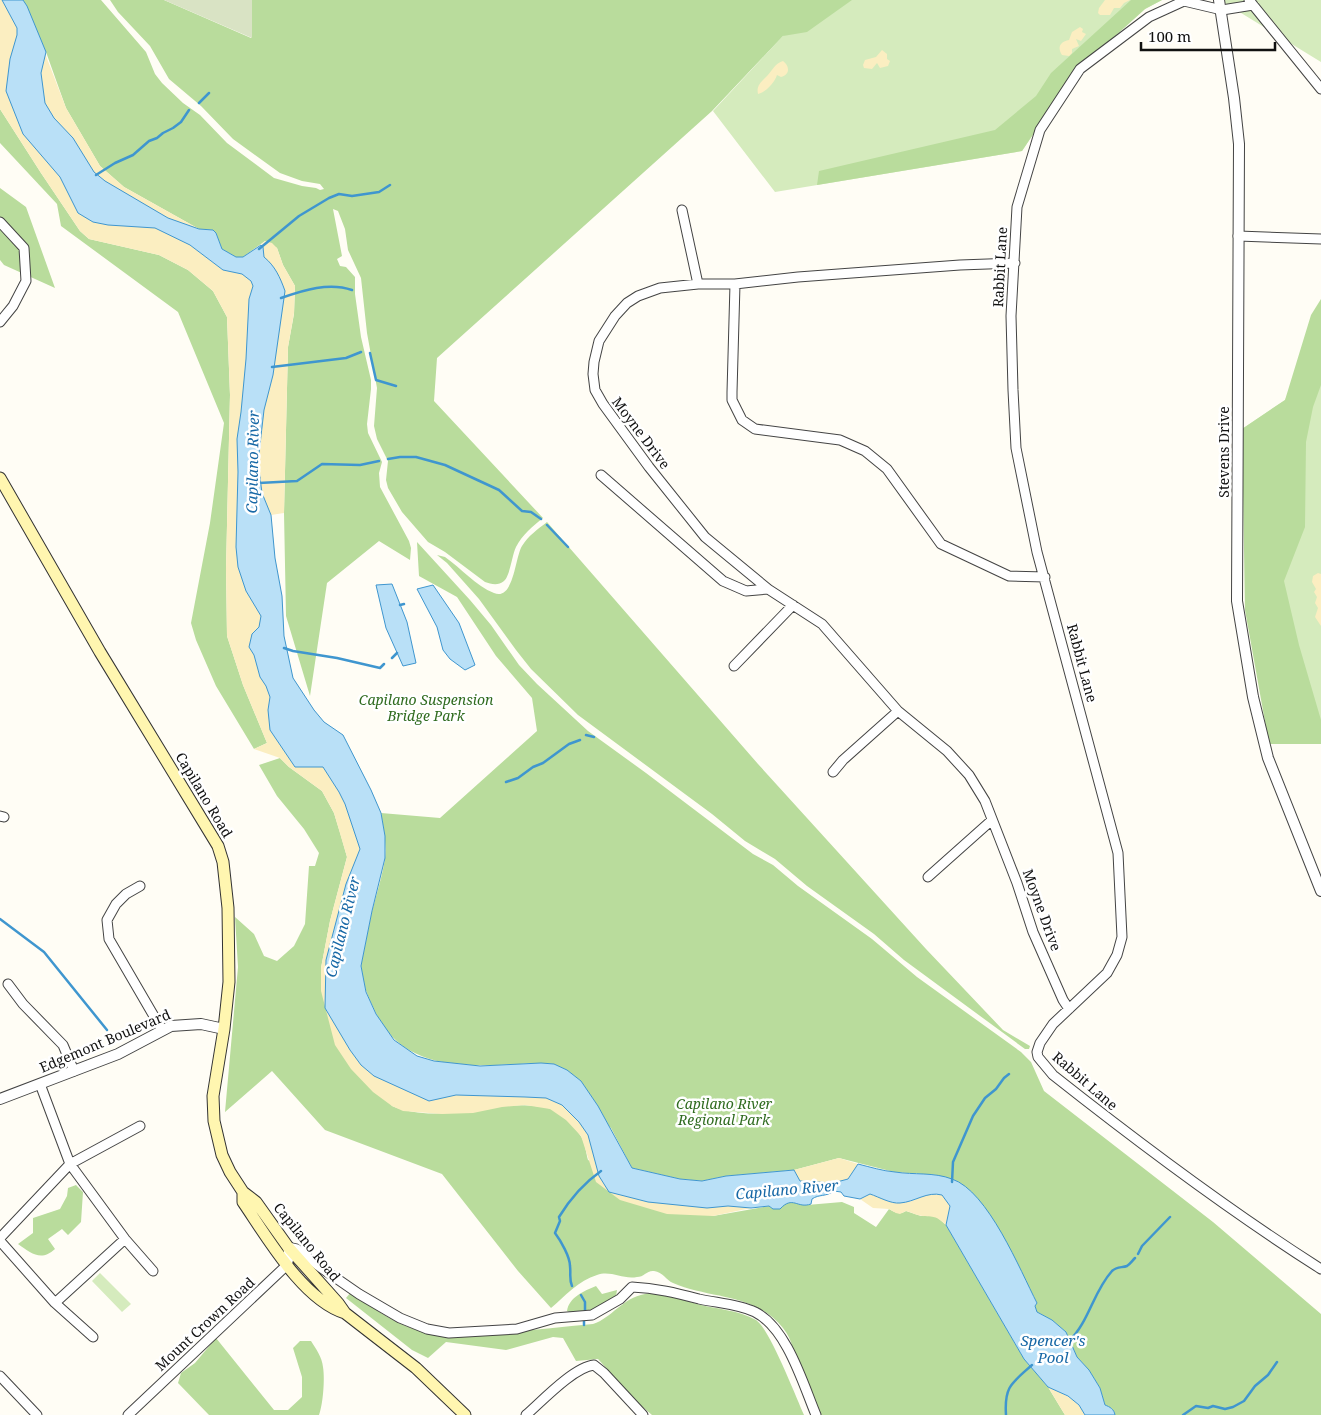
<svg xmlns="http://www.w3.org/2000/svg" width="1321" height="1415" font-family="'Noto Serif',serif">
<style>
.green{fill:#d5ebbd}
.forest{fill:#b9dc9c}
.sand{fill:#fbeec1}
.cemetery{fill:#d9e3c4}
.water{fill:#b9e0f7;stroke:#3f96cf}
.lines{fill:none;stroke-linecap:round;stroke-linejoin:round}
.stream{stroke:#3f96cf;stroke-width:2.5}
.minor-casing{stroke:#444;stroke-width:11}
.tertiary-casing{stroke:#444;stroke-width:12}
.secondary-casing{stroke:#333;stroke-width:13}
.minor{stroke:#fff;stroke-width:9}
.tertiary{stroke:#fff;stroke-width:10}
.secondary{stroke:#fff6b0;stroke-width:11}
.labels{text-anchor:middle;stroke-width:5;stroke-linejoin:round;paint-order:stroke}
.street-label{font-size:14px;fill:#111;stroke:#fff}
.park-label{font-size:14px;font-style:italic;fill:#2f6b1f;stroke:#fff}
.water-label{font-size:15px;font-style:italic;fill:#1768a6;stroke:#fff}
</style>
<rect width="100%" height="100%" fill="#fffdf5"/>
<path class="green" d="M 832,0 L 1162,0 L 1145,9 L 1074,73 L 1022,151 L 775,192 L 713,111 L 783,36 Z
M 1220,0 L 1321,0 L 1321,62 Z
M 1321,328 L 1321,744 L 1242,429 L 1285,400 Z
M 100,1273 L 131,1304 L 122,1312 L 92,1281 Z"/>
<path class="forest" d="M 23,0 L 101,0 L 146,52 L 155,74 L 162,83 L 183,103 L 200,115 L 227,143 L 274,178 L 302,186 L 316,188 L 320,190 L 324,189 L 320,184 L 302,181 L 280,173 L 233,139 L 201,106 L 169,79 L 150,46 L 118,12 L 110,0 L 164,0 L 251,38 L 252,0 L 852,0 L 807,32 L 783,36 L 712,111 L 437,358 L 434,401 L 543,518 C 533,526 522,535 516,547 C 512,555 510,576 504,581 C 498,586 491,584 485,582 L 445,552 L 428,542 L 402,512 L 388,488 L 386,480 L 388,461 L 377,439 L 374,426 L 377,388 L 367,333 L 361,278 L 348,250 L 345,229 L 338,211 L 333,209 L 342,256 L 337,259 L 340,266 L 346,267 L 355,277 L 355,294 L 361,337 L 371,380 L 371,389 L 367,424 L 368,433 L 382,462 L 379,473 L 380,487 L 409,541 L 411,548 L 410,560 L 379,541 L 327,583 L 310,696 L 286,616 L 284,513 L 288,347 L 294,314 L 295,286 L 283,265 L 277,248 L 265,241 L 243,257 L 236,257 L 222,249 L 216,233 L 213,230 L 199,229 L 124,187 L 100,166 L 66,108 L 46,52 Z
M 1131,0 L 1162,0 L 1145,9 L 1074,73 L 1022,151 L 817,185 L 819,171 L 995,130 L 1036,96 L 1051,73 Z
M 0,109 L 41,173 L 80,231 L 89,239 L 159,255 L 188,270 L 213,291 L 227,317 L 230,395 L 226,569 L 227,636 L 243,685 L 267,743 L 254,749 L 216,686 L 196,640 L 191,623 L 210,523 L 224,423 L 178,312 L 61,226 L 57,204 L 0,143 Z
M 0,188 L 26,207 L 55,288 L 4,265 L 0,260 Z
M 1321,299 L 1321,385 L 1313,407 L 1306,442 L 1305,527 L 1284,581 L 1299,645 L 1321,720 L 1321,744 L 1269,744 L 1245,610 L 1242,429 L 1285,400 L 1311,315 Z
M 547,522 L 758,764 L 926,949 L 1003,1030 L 1030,1046 L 1029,1049 L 1025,1049 L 904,960 L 874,934 L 807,886 L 775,859 L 745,841 L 712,814 L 578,715 L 531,669 L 516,650 L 479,599 L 447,563 L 437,555 L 445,557 C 461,568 476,586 494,593 C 514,601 515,557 522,546 C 528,536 538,529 547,522 Z
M 417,542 L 470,600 L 491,625 L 519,665 L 537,684 L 588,731 L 646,773 L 753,854 L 773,865 L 798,886 L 872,939 L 917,977 L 1021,1052 L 1031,1062 L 1044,1091 L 1213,1222 L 1321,1314 L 1321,1415 L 1115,1415 C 1114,1409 1110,1407 1105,1405 L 1100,1388 L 1089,1370 L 1077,1357 L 1066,1332 L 1052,1320 L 1037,1312 L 1035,1306 L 1037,1303 L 1020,1270 L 937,1175 L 894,1172 L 839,1158 L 794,1170 L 726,1176 L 702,1181 L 680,1179 L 632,1168 L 611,1128 L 541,1063 C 480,1065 404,1078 374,1009 C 368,996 361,981 361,966 C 361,955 365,943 367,932 C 372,908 381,883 385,859 C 387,844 383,828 381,813 L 440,818 L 537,731 L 532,698 L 496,656 L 457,597 L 419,576 Z
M 280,758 L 289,767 L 322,791 L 334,813 L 341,836 L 347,857 L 330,921 L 321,968 L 392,1106 C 443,1127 497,1096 548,1108 C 559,1111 573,1125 580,1135 C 585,1141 586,1153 588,1160 L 713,1216 L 769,1206 L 773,1209 L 790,1202 L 807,1205 L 842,1202 L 854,1207 L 854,1213 L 876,1227 L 889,1209 C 896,1213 899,1215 906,1211 L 921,1216 L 928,1215 L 937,1217 L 946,1225 L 1024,1359 L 1048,1387 L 1065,1415 L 819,1415 C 812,1400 804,1385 799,1370 C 794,1355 793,1340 783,1328 C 755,1293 710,1299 673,1283 C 666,1280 663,1272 654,1271 C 647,1270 644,1277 637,1277 C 623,1280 611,1270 597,1275 C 579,1280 564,1297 551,1308 L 518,1271 L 442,1174 L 325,1130 L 272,1071 L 225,1112 L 238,967 L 235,917 L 254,934 L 264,956 L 277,961 L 294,946 L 305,924 L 309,866 L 315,866 L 319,853 L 304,829 L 277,796 L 259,765 Z
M 76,1185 L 83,1192 L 81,1222 L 68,1235 L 62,1229 L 48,1239 L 55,1249 C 41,1262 31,1253 18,1244 L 33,1233 L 33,1218 L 60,1209 L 67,1196 L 68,1188 Z
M 596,1286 L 602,1294 L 617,1290 L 616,1296 L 590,1311 L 569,1312 L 567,1311 C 569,1297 584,1291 596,1286 Z
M 351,1292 C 370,1306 392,1322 414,1329 C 428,1334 444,1333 459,1333 C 505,1334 548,1328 593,1324 C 612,1318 622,1298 645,1294 C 662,1290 681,1300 697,1304 C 715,1309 739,1310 756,1320 C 769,1328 796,1397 804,1415 L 652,1415 L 639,1404 L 598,1359 L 576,1361 L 563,1338 L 553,1337 L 506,1350 L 446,1342 L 428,1358 L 412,1350 L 346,1298 Z
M 216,1338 L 274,1410 L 288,1410 L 302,1397 L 302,1377 L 293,1348 L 300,1341 L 311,1341 C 316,1349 322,1357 323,1367 C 325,1379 323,1404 319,1415 L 209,1415 L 178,1383 L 181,1373 L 195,1363 Z"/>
<path class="sand" d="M 0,0 L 23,0 L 28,9 L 66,108 L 100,166 L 124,187 L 199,229 L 190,245 L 223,270 L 263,248 L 261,245 L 265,241 L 272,243 L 277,248 L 283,265 L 295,286 L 294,313 L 288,347 L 284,513 L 271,515 L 275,558 L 282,596 L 284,636 L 293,678 L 314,710 L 324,722 L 343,735 L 371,790 L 381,813 L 385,836 L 385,858 L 372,911 L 361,966 L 366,992 L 376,1014 L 394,1040 L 417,1056 L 434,1061 L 480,1066 L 541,1063 L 554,1064 L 567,1070 L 581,1081 L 598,1106 L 632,1168 L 680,1179 L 702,1181 L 726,1176 L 751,1208 L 713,1216 L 667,1214 L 620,1200 L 596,1182 L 581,1136 L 566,1120 L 550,1109 L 525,1105 L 502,1107 L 473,1113 L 442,1114 L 403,1111 L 392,1106 L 373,1092 L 351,1069 L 335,1045 L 321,991 L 321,968 L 330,921 L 347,857 L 334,813 L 322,791 L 289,767 L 280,758 L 254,749 L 267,743 L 243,685 L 227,636 L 226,569 L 230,395 L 227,317 L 213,291 L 188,270 L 159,255 L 89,239 L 80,231 L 41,173 L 0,109 Z
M 1105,0 L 1130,0 L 1124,3 L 1120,8 L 1114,8 L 1110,15 L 1100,15 L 1098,13 L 1099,8 Z
M 1080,27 L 1083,29 L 1082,32 L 1086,34 L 1081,41 L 1076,39 L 1079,46 L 1072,49 L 1072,53 L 1069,56 L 1062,55 C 1057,47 1060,42 1069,40 L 1072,32 Z
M 882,50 L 887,54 L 887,59 L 890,61 L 888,66 L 880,68 L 877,63 L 872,69 L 864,68 L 863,65 L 865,60 L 876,57 Z
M 783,61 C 790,66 790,75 781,77 L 777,75 C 775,82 765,93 758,94 C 756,85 762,81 767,76 C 773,70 774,64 783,61 Z
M 1318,573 L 1321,574 L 1321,626 L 1315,617 L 1318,608 L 1315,603 L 1317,597 L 1314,592 L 1316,589 L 1312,582 L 1313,576 Z
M 839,1158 L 858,1164 L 848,1179 L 833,1183 L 800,1181 L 794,1170 Z
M 933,1192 L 942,1195 L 950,1206 L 946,1225 C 936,1216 936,1217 923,1216 C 918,1216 911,1212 906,1211 L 900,1214 L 896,1213 L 889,1209 L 873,1208 L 860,1199 L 870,1194 L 909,1202 Z
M 1048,1387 C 1065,1395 1076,1398 1085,1415 L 1065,1415 Z"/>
<path class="cemetery" d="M 164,0 L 252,0 L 252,38 Z"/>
<path class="water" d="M 2,0 L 23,0 L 27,6 L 46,52 L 41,73 L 45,103 L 54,118 L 73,138 L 94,172 L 105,181 L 168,218 L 199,229 L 213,230 L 216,233 L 222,249 L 236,257 L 243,257 L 261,245 L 263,247 L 264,257 C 275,266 280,277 285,291 L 273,375 L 264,410 L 258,462 L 262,493 L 271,515 L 275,558 L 282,596 L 284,636 L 293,678 L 314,710 L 324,722 L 343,735 L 371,790 L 381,813 L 385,836 L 385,858 L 372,911 L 361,966 L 366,992 L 376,1014 L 394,1040 L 417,1056 L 434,1061 L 480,1066 L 541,1063 L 554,1064 L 567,1070 L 581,1081 L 598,1106 L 632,1168 L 680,1179 L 702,1181 L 726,1176 L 794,1170 L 800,1181 L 833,1183 L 848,1179 L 858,1164 C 870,1167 883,1171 895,1172 C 914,1175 934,1172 952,1179 C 988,1191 1020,1270 1037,1303 L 1035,1306 L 1037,1312 L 1052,1320 L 1066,1332 L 1077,1357 L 1089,1370 L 1100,1388 L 1105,1405 C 1110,1407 1114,1409 1115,1415 L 1085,1415 L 1079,1405 L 1068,1396 L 1048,1387 L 1024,1359 L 946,1225 L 950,1206 L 942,1195 C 927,1191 915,1202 900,1203 C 891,1204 879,1197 870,1194 L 860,1199 L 844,1196 L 841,1192 L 834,1191 C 826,1197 819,1194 812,1199 L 811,1204 C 797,1209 793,1195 780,1209 L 773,1209 L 769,1206 L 751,1208 L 728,1206 L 707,1208 L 648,1202 L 609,1192 L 599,1176 L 588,1135 L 579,1122 L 562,1105 L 546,1098 L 525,1097 L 456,1095 L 429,1101 L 374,1076 L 361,1065 L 350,1050 L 325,1008 L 326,960 L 346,884 L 360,849 L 345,804 L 339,792 L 323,767 L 295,767 L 270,730 L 268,710 L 270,697 L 266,686 L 260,677 L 254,655 L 249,647 L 252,634 L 259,627 L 261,616 L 246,591 L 238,567 L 236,547 L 238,472 L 237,439 L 241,412 L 246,359 L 249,299 L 253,286 L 251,281 L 242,274 L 223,270 L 190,245 L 155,228 L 108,225 L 93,222 L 78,213 L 60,177 L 23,134 L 6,91 L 10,59 L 17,35 L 17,28 Z
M 392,584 L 407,622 L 416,663 L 403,666 L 386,628 L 376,585 Z
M 433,585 L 459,623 L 475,665 L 465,670 L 450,659 L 443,650 L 437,627 L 417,589 Z"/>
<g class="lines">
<path class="stream" d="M 199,103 L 209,93
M 96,175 L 115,163 L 133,155 L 149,141 L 157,138 L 163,133 L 173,128 L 181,122 L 189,110
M 259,249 L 299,216 L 329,198 L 339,194 L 352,196 L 379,192 L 390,185
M 281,298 C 304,290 329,282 352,290
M 370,353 L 376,380 L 396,386
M 272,367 L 346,358 L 361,352
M 388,459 L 400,457 L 416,457 L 445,465 L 499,490 L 522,511 L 531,512 L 541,519
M 259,483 L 297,481 L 322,464 L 360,465 L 379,461
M 547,525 L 568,547
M 400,605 L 404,604
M 284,648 L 293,651 L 337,658 L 380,668 L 384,664
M 392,658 L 397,653
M 586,735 L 594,737
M 506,782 L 518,778 L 533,767 L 543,763 L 569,744 L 580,740
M 0,919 L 44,952 L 107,1030
M 952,1182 L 953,1162 L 973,1116 L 985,1098 L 996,1089 L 1004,1078 L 1009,1074
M 1138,1254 L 1142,1246 L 1170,1217
M 572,1286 C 569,1279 571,1274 570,1266 C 570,1257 561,1241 555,1233 L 560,1221 L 559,1217 C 570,1199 584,1183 601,1171
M 581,1295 L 585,1302 L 585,1310
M 584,1319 L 584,1325
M 1069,1341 C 1089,1322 1093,1292 1112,1271 C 1117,1266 1122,1268 1127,1266 C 1130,1264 1132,1261 1135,1258
M 1006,1415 C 1004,1386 1012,1383 1032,1365
M 1183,1415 L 1196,1406 L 1208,1408 L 1213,1406 L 1225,1409 L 1233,1407 L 1244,1401 L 1255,1386 L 1268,1375 L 1277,1362"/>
<g class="minor-casing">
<path id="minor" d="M 1249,0 L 1321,89
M 1253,5 L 1222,10 L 1184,1 L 1149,17 L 1080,69 L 1040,130 L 1017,207 L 1011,316 L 1013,390 L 1016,448 L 1037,552 L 1118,853 L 1122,937 L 1117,955 L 1107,973 L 1053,1024 L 1040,1043 L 1037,1052 L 1038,1057 L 1053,1075 C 1139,1143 1228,1210 1321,1269
M 682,210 L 698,284
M 0,222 L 24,248 L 26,281 L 13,306 L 0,322
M 1238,236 L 1321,239
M 1015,263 L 960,265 L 798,277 L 735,284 L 698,284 L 660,288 L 638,296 L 627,303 L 615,316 L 599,341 L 594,362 L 593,374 L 595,390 L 603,404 L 649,467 L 705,537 L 768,589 L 822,624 L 898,711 L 947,751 L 969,775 L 985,801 L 1017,883 L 1033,932 L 1063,1000 L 1069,1009
M 735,284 L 732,392 L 732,400 L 742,420 L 755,429 L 840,440 L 865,451 L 887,469 L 941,544 L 1009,576 L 1045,577
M 601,475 L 723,581 L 746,591 L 768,589
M 734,666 L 793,605
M 833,772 L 843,760 L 898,711
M 0,816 L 4,817
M 928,877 L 992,820
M 140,886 L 126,894 L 116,904 L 107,920 L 109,939 L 162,1030
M 8,984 L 23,1004 L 63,1045 L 74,1071
M 40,1084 L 70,1164 L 140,1126
M 0,1238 L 70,1164 L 125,1239 L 153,1271
M 0,1241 L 55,1303 L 93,1337
M 55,1303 L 125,1239
M 0,1376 L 37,1415
M 128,1415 L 287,1265 L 289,1258 L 288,1247 L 297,1249 L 320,1267 L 359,1294 L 400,1318 L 427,1329 L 449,1333 L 517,1329 L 555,1318 L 592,1315 L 620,1299 L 632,1287 C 656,1288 676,1293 699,1299 C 717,1303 738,1304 755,1312 C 787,1328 803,1384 816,1415
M 526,1415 C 542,1401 574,1367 594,1365 L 604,1373 L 643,1415"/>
</g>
<g class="tertiary-casing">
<path id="tertiary" d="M 1219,0 L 1234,98 L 1239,144 L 1237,601 L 1253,697 L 1268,758 L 1321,891
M 0,1099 L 118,1054 L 171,1026 L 201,1024 L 224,1029"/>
</g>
<g class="secondary-casing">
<path id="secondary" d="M 0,478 L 100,652 L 218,846 L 223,862 L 228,908 L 229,982 L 224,1029 L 213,1096 L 214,1121 L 222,1155 L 230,1172 L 243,1192 L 256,1202 L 288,1247 L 338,1303 L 345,1313
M 243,1192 L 243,1202 C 267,1237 303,1300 345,1313 L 416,1368 L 465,1415"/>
</g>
<use href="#minor" class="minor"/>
<use href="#tertiary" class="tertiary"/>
<use href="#secondary" class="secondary"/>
</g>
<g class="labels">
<g class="street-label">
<text transform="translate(1000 267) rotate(-87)" y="5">Rabbit Lane</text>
<text transform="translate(641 433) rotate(53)" y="5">Moyne Drive</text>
<text transform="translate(1224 452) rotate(-90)" y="5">Stevens Drive</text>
<text transform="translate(1082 663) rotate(75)" y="5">Rabbit Lane</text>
<text transform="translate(204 795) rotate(59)" y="5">Capilano Road</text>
<text transform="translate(1042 910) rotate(70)" y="5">Moyne Drive</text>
<text transform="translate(105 1041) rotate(-23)" y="5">Edgemont Boulevard</text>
<text transform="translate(1085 1081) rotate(41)" y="5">Rabbit Lane</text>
<text transform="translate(307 1242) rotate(51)" y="5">Capilano Road</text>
<text transform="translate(205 1324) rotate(-43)" y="5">Mount Crown Road</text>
</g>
<g class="park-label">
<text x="426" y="705">Capilano Suspension<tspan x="426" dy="16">Bridge Park</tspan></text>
<text x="724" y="1109">Capilano River<tspan x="724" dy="16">Regional Park</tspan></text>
</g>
<g class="water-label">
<text transform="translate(253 462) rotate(-89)" y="5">Capilano River</text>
<text transform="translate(343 927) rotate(-76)" y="5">Capilano River</text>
<text transform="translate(787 1190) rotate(-5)" y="5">Capilano River</text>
<text x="1053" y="1346">Spencer's<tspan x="1053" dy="17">Pool</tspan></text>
</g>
</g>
<path d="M1141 42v8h134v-8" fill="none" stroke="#111111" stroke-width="2.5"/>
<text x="1148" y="42" font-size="15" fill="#111111" stroke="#ffffff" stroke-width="4" paint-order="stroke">100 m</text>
</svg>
